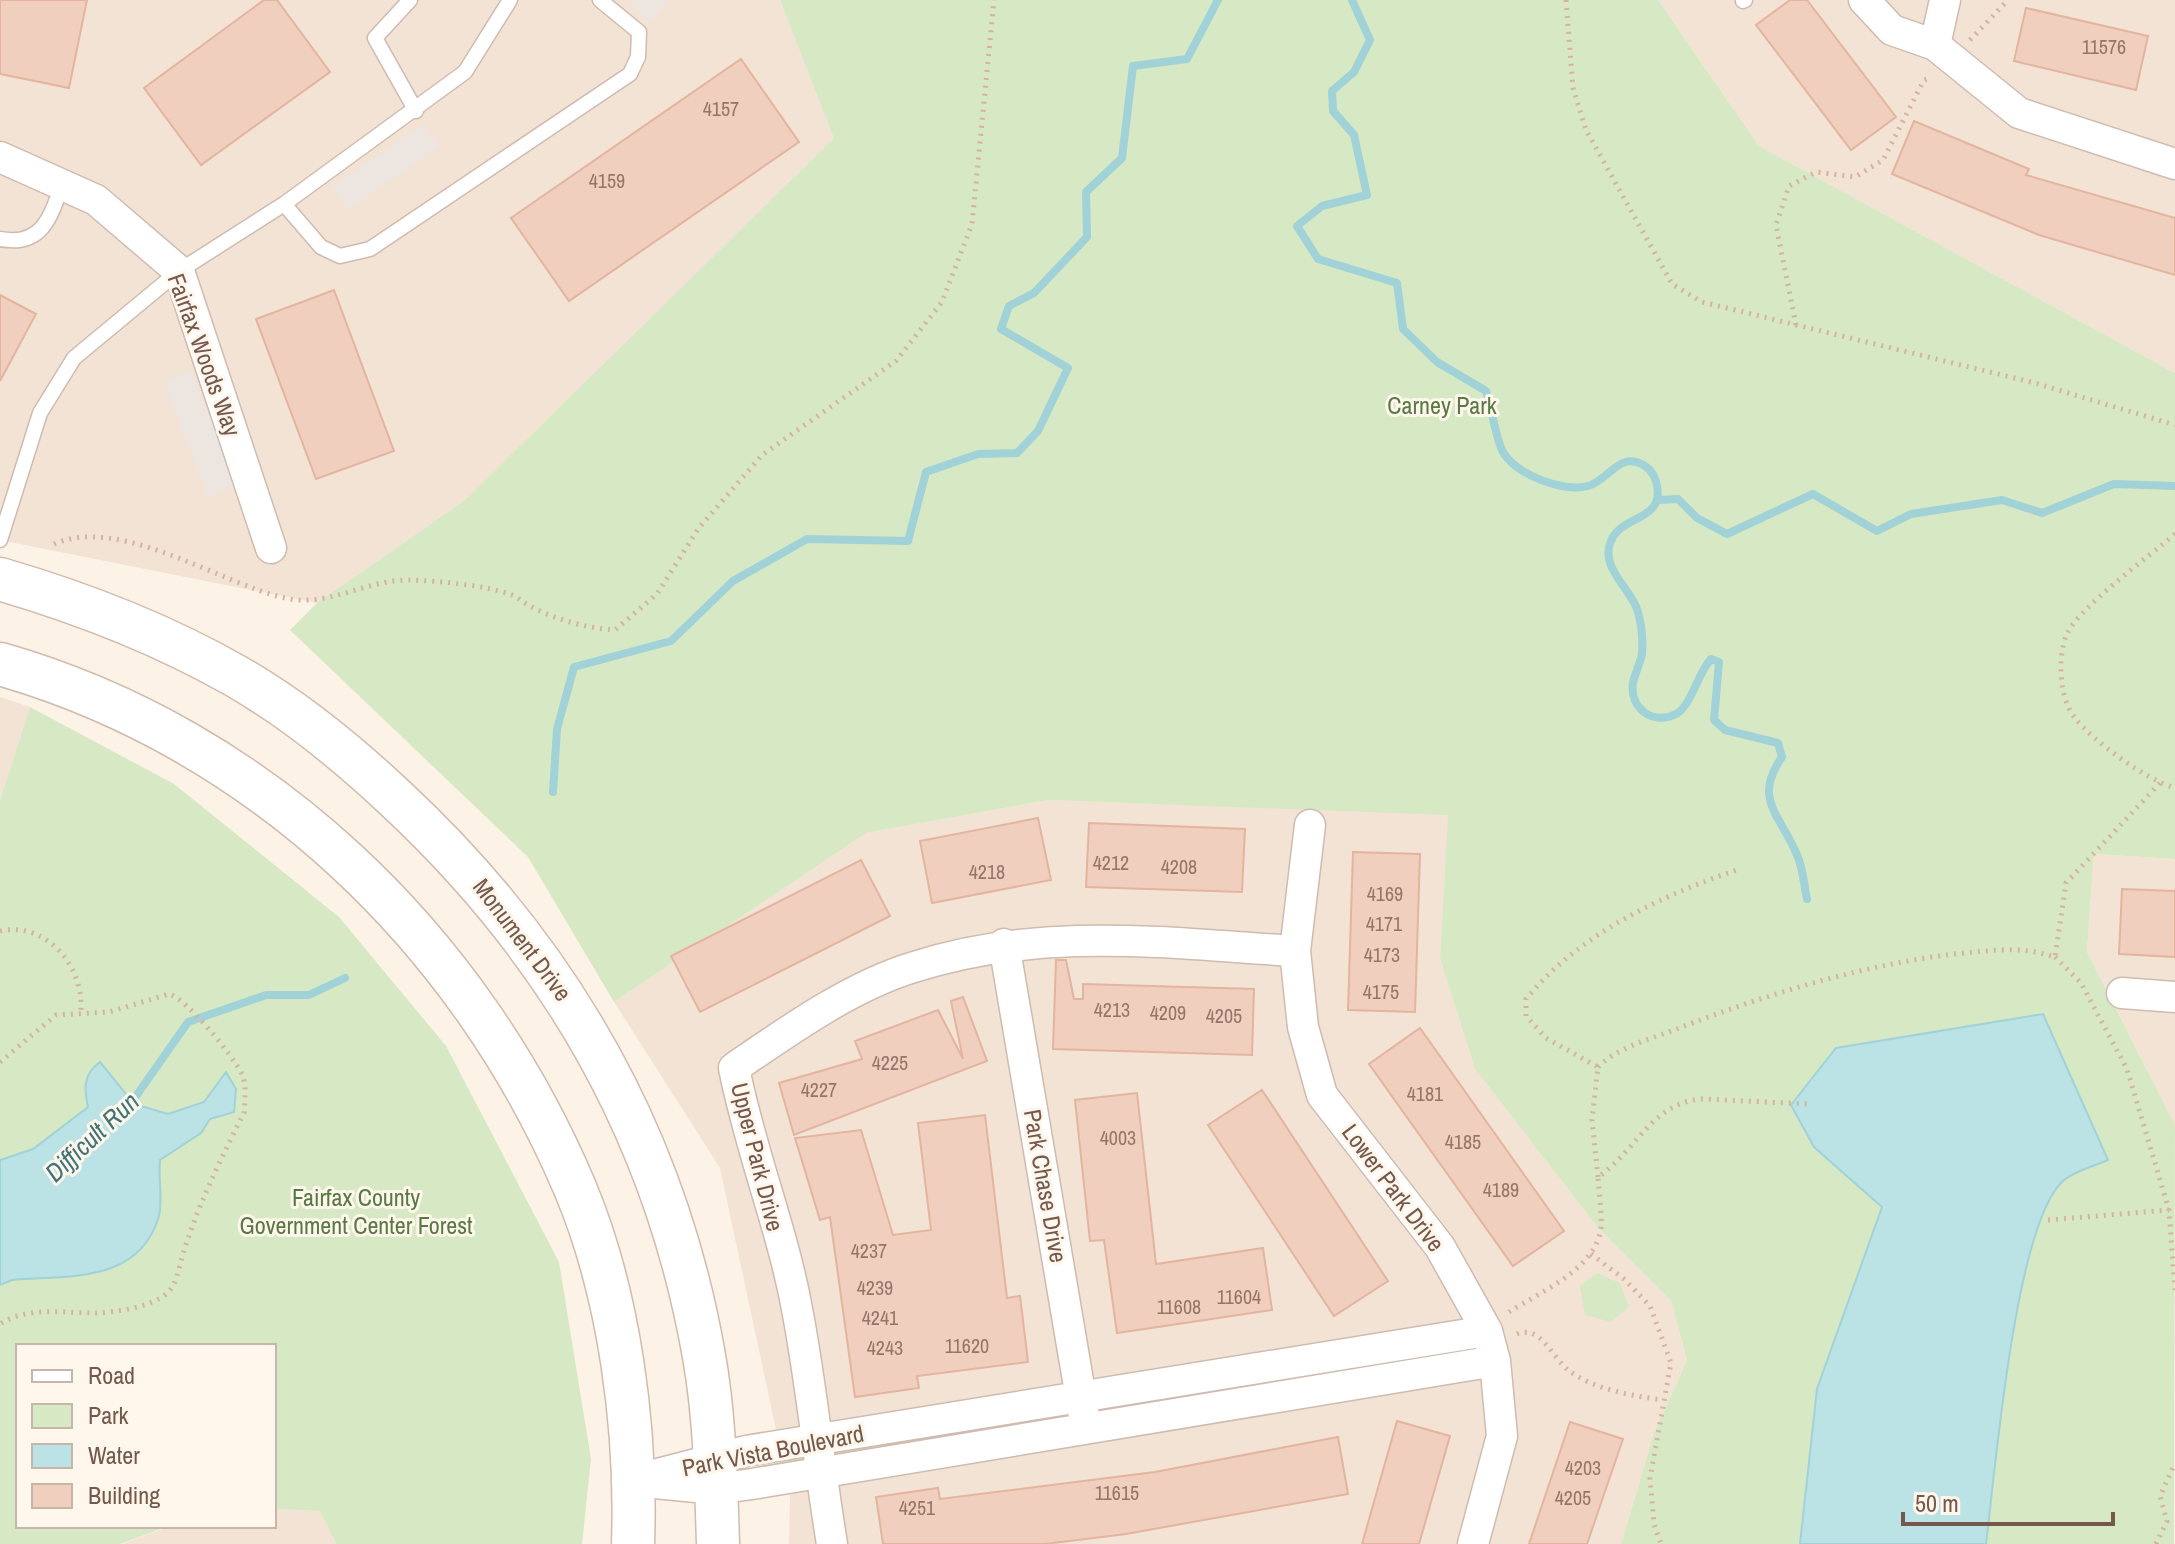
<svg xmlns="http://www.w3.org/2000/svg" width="2175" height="1544" font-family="'Archivo Narrow',sans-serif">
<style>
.residential{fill:#f3e3d4}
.industrial{fill:#ece5e0}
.green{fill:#d6e9c4}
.water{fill:#bbe2e5;stroke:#a1d2d7;stroke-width:2}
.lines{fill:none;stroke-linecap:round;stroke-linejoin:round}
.stream{stroke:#a1d2d7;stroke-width:8}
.building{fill:#f1cfbe;stroke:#e3b49f;stroke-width:2}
.lane-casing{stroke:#cfbbaf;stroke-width:17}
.street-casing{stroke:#cfbbaf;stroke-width:33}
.secondary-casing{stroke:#d2bbad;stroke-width:45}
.path{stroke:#d6b2a1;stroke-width:5;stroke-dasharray:2 6;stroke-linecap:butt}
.lane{stroke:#fff;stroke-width:14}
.street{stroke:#fff;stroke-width:30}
.secondary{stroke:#fff;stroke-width:42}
.labels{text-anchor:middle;stroke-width:6;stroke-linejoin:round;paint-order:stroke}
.number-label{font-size:20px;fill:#947568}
.street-label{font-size:24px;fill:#75574b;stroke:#fff6ec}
.park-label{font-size:24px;fill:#577a43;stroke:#fff6ec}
.water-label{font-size:26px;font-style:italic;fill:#3f7479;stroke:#fff6ec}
</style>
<rect width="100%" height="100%" fill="#fcf2e6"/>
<path class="residential" d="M 0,0 L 780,0 L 835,138 L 465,500 L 317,603 L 0,540 Z
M 1658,0 L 2175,0 L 2175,373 L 1759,146 Z
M 0,697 L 30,707 L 0,800 Z
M 1048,800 L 1449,814 L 1440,959 L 1475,1069 L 1598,1228 L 1671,1301 L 1687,1360 L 1654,1433 L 1621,1544 L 789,1544 L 790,1495 L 720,1168 L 614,1002 L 866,833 Z
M 2094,854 L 2175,859 L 2175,1125 L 2087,952 Z
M 274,1509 L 320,1511 L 336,1544 L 122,1544 L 171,1526 L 274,1526 Z"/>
<path class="industrial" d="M 628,0 L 665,0 L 668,2 L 650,21 Z
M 423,124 L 439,146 L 348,210 L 332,187 Z
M 191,370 L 236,486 L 208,497 L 164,381 Z"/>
<path class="green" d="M 780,0 L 1658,0 L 1759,146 L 2175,373 L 2175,859 L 2094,854 L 2087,952 L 2175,1125 L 2174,1544 L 1621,1544 L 1654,1433 L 1687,1360 L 1671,1301 L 1598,1228 L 1475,1069 L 1440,959 L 1448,815 L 1048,800 L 866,833 L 614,1002 L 528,857 L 290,630 L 317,603 L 465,500 L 834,138 Z
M 30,707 L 174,784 L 339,917 L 446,1046 L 559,1262 L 591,1459 L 582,1544 L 336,1544 L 320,1511 L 274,1509 L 274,1346 L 18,1346 L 18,1526 L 169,1526 L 120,1544 L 0,1544 L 0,1285 L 12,1280 C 70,1275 138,1284 159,1216 C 163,1200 158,1178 160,1160 L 201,1133 L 209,1119 L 234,1112 L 236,1090 L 226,1073 L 204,1102 L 168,1114 L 134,1104 L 100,1062 L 88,1107 L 33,1149 L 0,1160 L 0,800 Z
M 1597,1273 L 1620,1283 L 1629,1307 L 1611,1322 L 1585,1315 L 1580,1286 Z"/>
<path class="water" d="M 2043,1014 L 2108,1160 C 2095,1166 2074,1171 2063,1181 C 2015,1224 1995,1473 1986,1544 L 1800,1544 L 1817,1389 L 1882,1207 L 1814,1147 L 1791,1105 L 1836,1048 Z
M 100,1062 L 134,1104 L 168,1114 L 204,1102 L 226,1072 L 236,1089 L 234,1112 L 210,1119 L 201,1133 L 160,1160 C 158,1178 163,1200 159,1216 C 139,1284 69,1275 12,1280 L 0,1285 L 0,1160 L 33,1149 L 88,1107 C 84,1089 83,1074 100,1062 Z"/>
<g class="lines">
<path class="stream" d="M 1352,0 L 1370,40 L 1354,72 L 1332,91 L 1333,111 L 1354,135 L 1367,195 L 1322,206 L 1297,226 L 1318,259 L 1397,283 L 1403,329 L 1437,362 L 1486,391 C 1492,409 1495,435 1502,450 C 1513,474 1564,493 1588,486 C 1611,479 1619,450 1645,466 C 1652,470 1656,479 1657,486 C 1664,521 1621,515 1611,541 C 1599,568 1632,589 1638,612 C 1642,626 1643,639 1642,654 C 1640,664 1635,673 1633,683 C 1629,708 1653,726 1676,714 C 1692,705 1697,674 1711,659 L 1719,662 L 1714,720 L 1725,730 L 1778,743 L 1782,757 C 1752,800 1781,815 1797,855 C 1803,868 1804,885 1807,899
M 1658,500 L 1678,499 L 1697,518 L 1727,534 L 1813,494 L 1877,531 L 1911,514 L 2002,500 L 2042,513 L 2114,484 L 2175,486
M 553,792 L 557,729 L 574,667 L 671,641 L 733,581 L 807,539 L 908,541 L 926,472 L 978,454 L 1017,453 L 1038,431 L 1068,368 L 1001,329 L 1009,306 L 1034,293 L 1087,237 L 1086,192 L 1122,158 L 1133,66 L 1187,59 L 1218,0
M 127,1109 L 188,1022 L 266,995 L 309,995 L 345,978"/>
</g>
<path class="building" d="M 0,0 L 87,0 L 69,88 L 0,74 Z
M 264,0 L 277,0 L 330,72 L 201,165 L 144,88 Z
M 1790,0 L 1807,0 L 1896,117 L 1851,150 L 1756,25 Z
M 2026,8 L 2148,36 L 2136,90 L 2014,61 Z
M 741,59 L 799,142 L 569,301 L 511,218 Z
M 1914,121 L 2029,169 L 2026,175 L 2175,218 L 2175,275 L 2039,235 L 1892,174 Z
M 334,290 L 394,451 L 316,479 L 256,319 Z
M 0,295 L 36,314 L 0,381 Z
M 1038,818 L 1051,880 L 932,903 L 920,841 Z
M 1089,823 L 1245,829 L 1242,892 L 1086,887 Z
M 1353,852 L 1420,854 L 1415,1012 L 1348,1010 Z
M 861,860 L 890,916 L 700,1012 L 671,956 Z
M 2122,889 L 2175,891 L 2175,957 L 2119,954 Z
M 1056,960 L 1066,960 L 1074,999 L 1083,999 L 1083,984 L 1254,989 L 1252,1055 L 1053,1049 Z
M 963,997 L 987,1061 L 794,1135 L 779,1083 L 862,1059 L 855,1041 L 938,1010 L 963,1059 L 951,1001 Z
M 1420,1028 L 1564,1231 L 1513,1266 L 1369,1064 Z
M 1262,1090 L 1388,1281 L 1334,1316 L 1208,1125 Z
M 1137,1093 L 1156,1264 L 1263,1248 L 1272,1310 L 1117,1333 L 1104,1240 L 1090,1241 L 1075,1100 Z
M 985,1115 L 1007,1298 L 1020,1296 L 1028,1362 L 917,1376 L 919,1388 L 855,1397 L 830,1217 L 820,1220 L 795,1138 L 861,1130 L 893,1235 L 931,1230 L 918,1123 Z
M 1397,1421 L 1450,1436 L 1419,1544 L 1362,1544 Z
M 1570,1422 L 1623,1439 L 1587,1544 L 1529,1544 Z
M 1338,1437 L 1348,1494 L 1126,1534 L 1045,1544 L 883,1544 L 876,1497 L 938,1488 L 940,1499 L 1155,1472 Z"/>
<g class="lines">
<g class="lane-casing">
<path id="lane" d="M 410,0 L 375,38 L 416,111
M 1743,1 L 1745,0
M 284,204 L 321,247 L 340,256 L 370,249 L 630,74 L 638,57 L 639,32 L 600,0
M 0,239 C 42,247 51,217 62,184
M 0,540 L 40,413 L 74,358 L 179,271 L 284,204 L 465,72 L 510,0"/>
</g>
<g class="street-casing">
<path id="street" d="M 1864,0 L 1892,30 L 1935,45 L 2019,113 L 2175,164
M 1935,45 L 1945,0
M 0,157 L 96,200 L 179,271 L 271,548
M 1310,825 L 1295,951 L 1303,1027 L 1322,1095 L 1440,1247 L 1487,1331 L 1495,1361 L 1502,1436 L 1473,1544
M 1004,944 L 1084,1416
M 2122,993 L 2175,997
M 650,1476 L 746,1451 L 1487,1331
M 635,1481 L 716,1489 L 752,1484 L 1495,1361
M 832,1544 C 819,1466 812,1387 797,1309 C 782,1227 750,1150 734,1068 C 788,1031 851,986 914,967 C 1042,926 1164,943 1295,951"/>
</g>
<g class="secondary-casing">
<path id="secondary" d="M 0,579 C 82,603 160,633 234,675 C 292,708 346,752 394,797 C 559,950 665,1133 704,1356 C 715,1418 716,1481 718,1544
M 0,664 C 262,739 470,940 575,1188 C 620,1295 637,1429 633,1544"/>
</g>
<path class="path" d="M 1566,0 L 1573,88 L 1586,130 L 1672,284 L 1702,302 L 2035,383 L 2175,425
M 1970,40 L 2008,0
M 1796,325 L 1776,225 L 1789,186 L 1816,172 L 1855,177 L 1883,160 L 1924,80 L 1930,78
M 2175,534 C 2150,556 2079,607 2067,634 C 2057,657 2059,698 2075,718 C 2094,742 2145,779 2175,788
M 54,544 C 120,515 221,584 285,598 C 327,608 368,579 410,580 C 439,581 486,585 512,595 C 518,597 522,602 528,605 C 554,619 585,628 615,630 L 657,594 L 698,529 L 762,455 L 896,361 L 942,302 L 972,224 L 994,0
M 0,931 C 47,921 84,967 81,1011
M 2055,957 L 2081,983 L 2127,1069 L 2169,1210 L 2175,1290
M 0,1062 L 56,1015 L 109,1012 L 169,994 C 187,999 233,1056 242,1074 C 247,1086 245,1100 244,1113 C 221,1158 198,1205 183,1254 C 178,1270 177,1288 162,1297 C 144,1308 116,1312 96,1313 C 65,1313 27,1306 0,1324
M 1598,1067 C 1618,1047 1648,1040 1674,1030 C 1777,990 1890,956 2000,950 C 2020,949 2036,951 2055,957 L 2066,883 L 2160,783
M 1598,1177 L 1592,1120 L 1598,1067 L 1546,1038 L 1526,1016 L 1526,999 C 1579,934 1660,896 1737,870
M 2048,1220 L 2169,1210
M 1591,1254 L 1624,1279 L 1650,1306 L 1671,1363 L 1650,1478 L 1654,1524 L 1661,1544
M 1509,1312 C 1540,1292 1596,1269 1601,1228 C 1602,1212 1599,1193 1598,1177 C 1636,1151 1652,1103 1701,1099 L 1809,1104
M 1517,1334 C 1540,1324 1552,1357 1568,1370 C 1592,1389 1633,1396 1663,1400
M 2156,1544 L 2167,1521 L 2160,1496 L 2175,1463"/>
<use href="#lane" class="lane"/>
<use href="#street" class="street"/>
<use href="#secondary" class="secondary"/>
</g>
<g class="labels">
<g class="number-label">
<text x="2104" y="54">11576</text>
<text x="721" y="116">4157</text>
<text x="607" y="188">4159</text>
<text x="1111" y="870">4212</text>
<text x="1179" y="874">4208</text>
<text x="987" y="879">4218</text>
<text x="1385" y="901">4169</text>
<text x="1384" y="931">4171</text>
<text x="1382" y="962">4173</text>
<text x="1381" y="999">4175</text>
<text x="1112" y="1017">4213</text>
<text x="1168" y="1020">4209</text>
<text x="1224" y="1023">4205</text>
<text x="890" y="1070">4225</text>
<text x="819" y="1097">4227</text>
<text x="1425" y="1101">4181</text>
<text x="1118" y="1145">4003</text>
<text x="1463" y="1149">4185</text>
<text x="1501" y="1197">4189</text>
<text x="869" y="1258">4237</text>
<text x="875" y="1295">4239</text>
<text x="1239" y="1304">11604</text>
<text x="1179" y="1314">11608</text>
<text x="880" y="1325">4241</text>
<text x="967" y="1353">11620</text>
<text x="885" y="1355">4243</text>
<text x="1583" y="1475">4203</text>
<text x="1117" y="1500">11615</text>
<text x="1573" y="1505">4205</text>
<text x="917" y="1515">4251</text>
</g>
<g class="street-label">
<text transform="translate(204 355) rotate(70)" y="8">Fairfax Woods Way</text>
<text transform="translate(522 940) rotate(53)" y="8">Monument Drive</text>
<text transform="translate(757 1157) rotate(76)" y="8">Upper Park Drive</text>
<text transform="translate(1045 1186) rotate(80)" y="8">Park Chase Drive</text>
<text transform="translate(1393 1188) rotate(53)" y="8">Lower Park Drive</text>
<text transform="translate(773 1451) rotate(-11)" y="8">Park Vista Boulevard</text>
</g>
<g class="park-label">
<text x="1442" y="414">Carney Park</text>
<text x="356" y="1206">Fairfax County<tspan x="356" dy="28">Government Center Forest</tspan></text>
</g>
<g class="water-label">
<text transform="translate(92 1137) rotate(-43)" y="9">Difficult Run</text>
</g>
</g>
<rect x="16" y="1344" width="260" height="184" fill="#fff6ec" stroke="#c8b6ac" stroke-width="2"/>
<rect x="32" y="1370" width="40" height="12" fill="#ffffff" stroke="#c8b6ac" stroke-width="2"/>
<text x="88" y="1384" font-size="24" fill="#75574b">Road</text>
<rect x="32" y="1404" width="40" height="24" fill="#d6e9c4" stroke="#c8b6ac" stroke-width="2"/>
<text x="88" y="1424" font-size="24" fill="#75574b">Park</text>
<rect x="32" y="1444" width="40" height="24" fill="#bbe2e5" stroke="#c8b6ac" stroke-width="2"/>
<text x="88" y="1464" font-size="24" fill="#75574b">Water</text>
<rect x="32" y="1484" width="40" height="24" fill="#f1cfbe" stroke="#c8b6ac" stroke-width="2"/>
<text x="88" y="1504" font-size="24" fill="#75574b">Building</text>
<path d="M1903 1512v12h210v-12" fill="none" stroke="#75574b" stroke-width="4"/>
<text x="1915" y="1512" font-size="24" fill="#75574b" stroke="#fff6ec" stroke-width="6" paint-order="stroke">50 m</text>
</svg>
